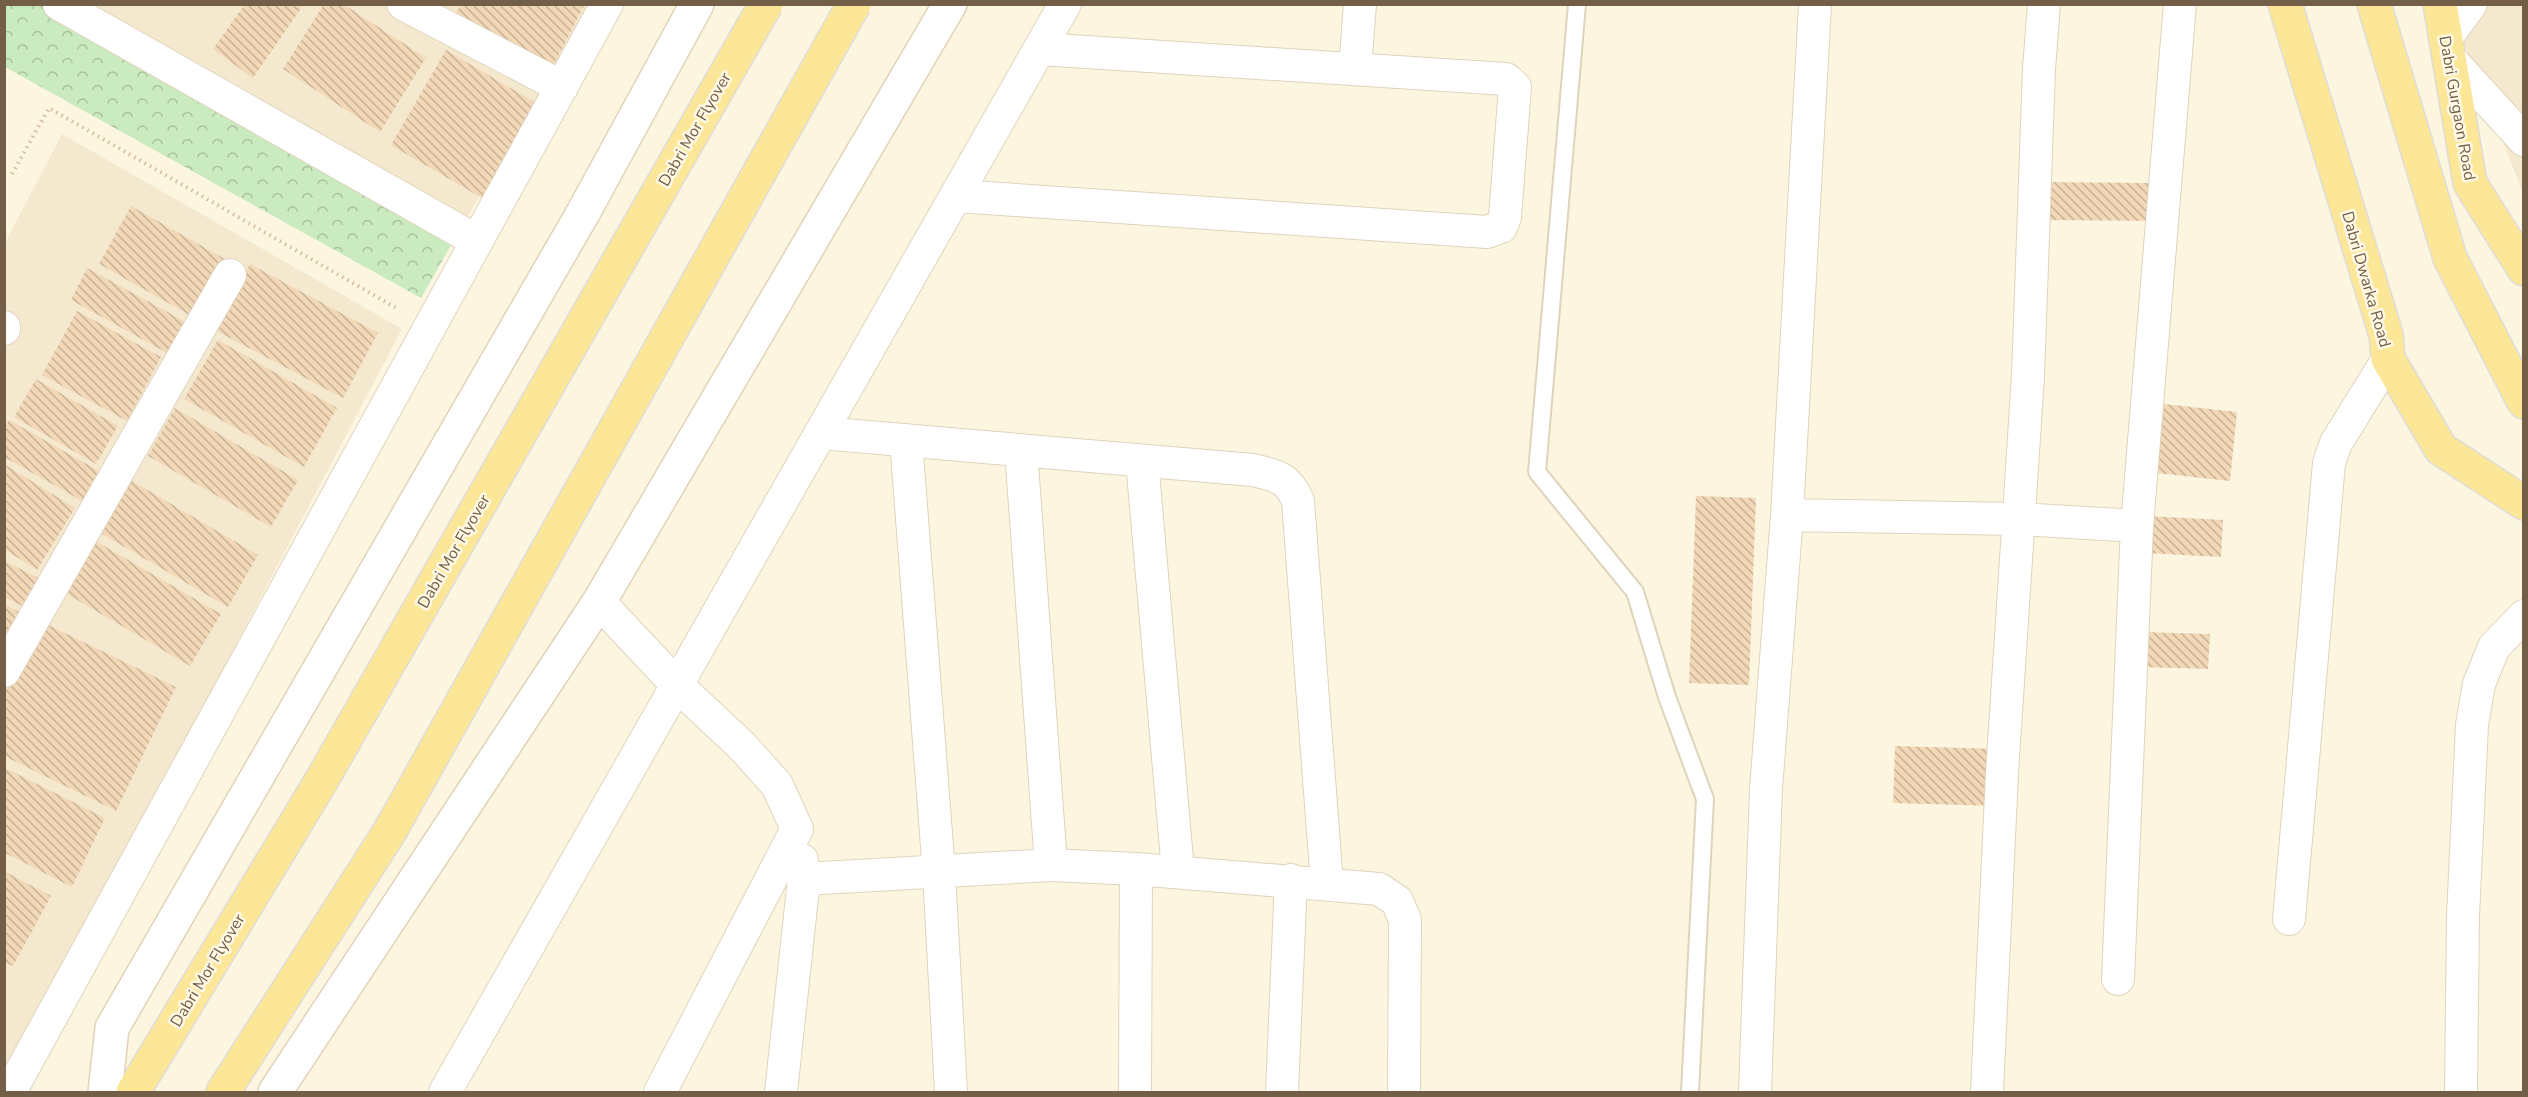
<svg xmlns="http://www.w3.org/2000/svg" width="2528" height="1097" font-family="'Nunito Sans',sans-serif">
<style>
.residential{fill:#f4e9cf}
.forest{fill:url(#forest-crowns)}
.building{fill:url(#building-back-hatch)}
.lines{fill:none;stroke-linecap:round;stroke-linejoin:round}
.lane-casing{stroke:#e0d3bc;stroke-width:20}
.street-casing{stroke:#e0d3bc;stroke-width:34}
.secondary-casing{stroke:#e2d2b7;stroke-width:36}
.primary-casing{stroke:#e0dcd7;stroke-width:36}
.path{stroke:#d6bb9b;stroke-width:4;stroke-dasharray:1.5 4.5;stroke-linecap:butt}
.lane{stroke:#fff;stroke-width:16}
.street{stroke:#fff;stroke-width:32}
.secondary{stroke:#fff;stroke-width:33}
.primary{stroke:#fce697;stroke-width:33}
.primary-bridge-casing{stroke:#e0dcd7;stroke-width:36;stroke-linecap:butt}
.primary-bridge{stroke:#fce697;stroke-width:33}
.labels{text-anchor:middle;stroke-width:5;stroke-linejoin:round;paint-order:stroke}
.street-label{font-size:16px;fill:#735e47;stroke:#fff9e6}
</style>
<defs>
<pattern id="forest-crowns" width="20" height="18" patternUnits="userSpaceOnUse" patternTransform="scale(1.5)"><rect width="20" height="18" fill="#caeabf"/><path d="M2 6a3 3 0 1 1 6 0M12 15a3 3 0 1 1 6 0" fill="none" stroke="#a8c19d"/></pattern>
<pattern id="building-back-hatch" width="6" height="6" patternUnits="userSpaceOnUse" patternTransform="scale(1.5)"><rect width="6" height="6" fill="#f2d8b7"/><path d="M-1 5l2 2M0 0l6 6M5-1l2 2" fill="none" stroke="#c8b297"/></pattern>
</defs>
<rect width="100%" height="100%" fill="#fcf6e0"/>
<path class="residential" d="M 64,5 L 591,5 L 454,240 Z
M 2449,5 L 2523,5 L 2523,193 Z
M 62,134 L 402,329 L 5,1083 L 5,243 Z"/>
<path class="forest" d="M 5,5 L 64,5 L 454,240 L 421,298 L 5,67 Z"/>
<path class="building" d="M 245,4 L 304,4 L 253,78 L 213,49 Z
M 324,4 L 343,4 L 426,58 L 380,132 L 283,69 Z
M 461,4 L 585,4 L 553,66 L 455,15 Z
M 446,50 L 541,106 L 487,201 L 391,145 Z
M 2042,182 L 2151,183 L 2151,221 L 2042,220 Z
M 131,206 L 225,259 L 193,317 L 99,264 Z
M 250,264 L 378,333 L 343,398 L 215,330 Z
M 87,268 L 184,321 L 167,353 L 71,300 Z
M 77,311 L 161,357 L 127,421 L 42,375 Z
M 218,340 L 337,408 L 304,467 L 184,399 Z
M 36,379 L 118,426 L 96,464 L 14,417 Z
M 2164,404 L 2237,412 L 2230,481 L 2156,473 Z
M 175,408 L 298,480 L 271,527 L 148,456 Z
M 9,420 L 99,471 L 82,501 L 4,457 L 4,428 Z
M 4,464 L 75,508 L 37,570 L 4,549 Z
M 127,478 L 258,555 L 228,607 L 97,531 Z
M 1696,496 L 1756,498 L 1749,685 L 1689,683 Z
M 2147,516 L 2223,520 L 2221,557 L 2145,553 Z
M 92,539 L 221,614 L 190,666 L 62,591 Z
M 4,561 L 45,581 L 30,610 L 4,597 Z
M 4,604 L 23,614 L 4,646 Z
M 40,621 L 176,687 L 116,811 L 4,756 L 4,693 Z
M 2143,632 L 2210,634 L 2208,669 L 2141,667 Z
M 1895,746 L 2000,749 L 1998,806 L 1893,803 Z
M 5,768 L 105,818 L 72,887 L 5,853 Z
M 4,871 L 51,896 L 13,966 L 4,962 Z"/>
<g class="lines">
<g class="lane-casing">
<path id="lane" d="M 1577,4 L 1537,472 L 1635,592 L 1667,697 L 1705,799 L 1690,1092"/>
</g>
<g class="street-casing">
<path id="street" d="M 59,4 L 477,241
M 403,4 L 562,87
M 2446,38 L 2471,4
M 2450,59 L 2524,140
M 1355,69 L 1360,4
M 957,196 L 1487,232 L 1501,227 L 1505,217 L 1515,87 L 1506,79 L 1040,49
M 4,327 L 4,329
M 821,433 L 1253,470 C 1277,476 1288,477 1298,501 L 1327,884
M 906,440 L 939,873 L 951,1092
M 1021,450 L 1051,865
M 1142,461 L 1178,871
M 1787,515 L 2018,519 L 2137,526
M 599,602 L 678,686 L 742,746 L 777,785 L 797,829 L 660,1092
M 4,671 L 230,275
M 804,879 L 1051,865 L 1136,869
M 2289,919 L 2329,463 L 2336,443 L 2388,359
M 2118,979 L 2137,526 L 2180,4
M 10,1092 L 607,4
M 445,1092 L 1065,4
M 781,1092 L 804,879 L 802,860
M 1135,1092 L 1136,869 L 1379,889 L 1397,901 L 1405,920 L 1404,1092
M 1282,1092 L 1291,880
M 1755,1092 L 1766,789 L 1787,515 L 1815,4
M 1987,1092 L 2002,774 L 2028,376 L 2039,69 L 2044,4
M 2461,1092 L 2463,916 L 2472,725 L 2479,684 L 2494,647 L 2524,616"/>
</g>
<g class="secondary-casing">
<path id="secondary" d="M 105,1092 L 112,1028 L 583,213 L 697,4
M 275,1092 L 599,602 L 950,4"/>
</g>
<g class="primary-casing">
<path id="primary" d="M 2285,4 L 2386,335 L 2388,359 L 2441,449 L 2524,503
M 2374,4 L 2450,258 L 2524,402
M 2440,4 L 2470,183 L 2524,269
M 133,1092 L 320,783
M 223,1092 L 390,831"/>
</g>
<path class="path" d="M 12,174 L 49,108 L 398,309"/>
<use href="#lane" class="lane"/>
<use href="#street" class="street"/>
<use href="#secondary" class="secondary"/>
<use href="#primary" class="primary"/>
<g class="primary-bridge-casing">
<path id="primary-bridge" d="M 320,783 L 766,4
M 390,831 L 854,4"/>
</g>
<use href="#primary-bridge" class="primary-bridge"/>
</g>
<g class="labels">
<g class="street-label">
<text transform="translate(2458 108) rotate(80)" y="6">Dabri Gurgaon Road</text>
<text transform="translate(694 129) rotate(-60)" y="6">Dabri Mor Flyover</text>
<text transform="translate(2367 279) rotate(74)" y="6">Dabri Dwarka Road</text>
<text transform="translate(453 551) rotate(-60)" y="6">Dabri Mor Flyover</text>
<text transform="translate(207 970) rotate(-59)" y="6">Dabri Mor Flyover</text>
</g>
</g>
<rect width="2528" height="1097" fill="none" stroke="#735e47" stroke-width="12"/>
</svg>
